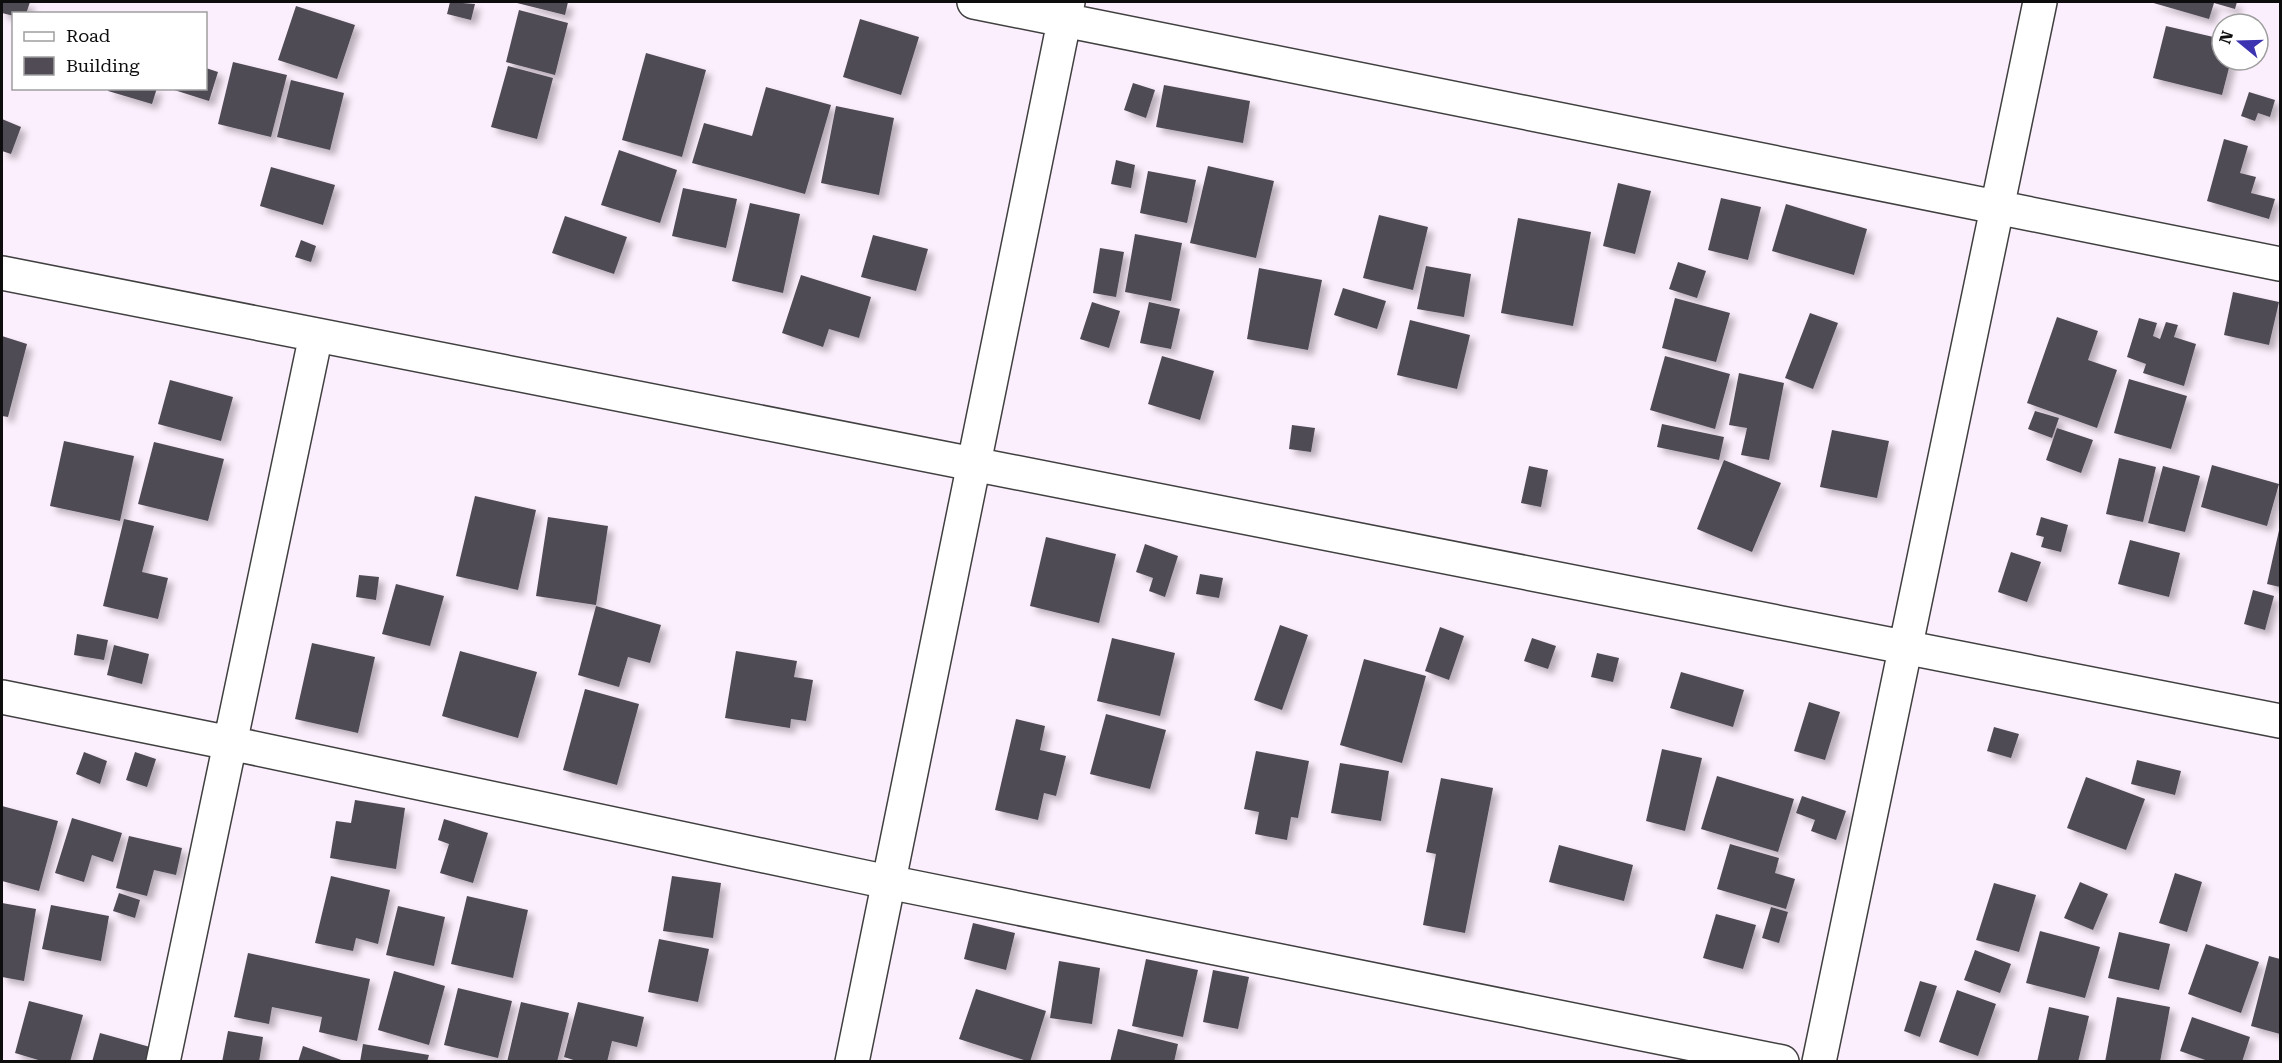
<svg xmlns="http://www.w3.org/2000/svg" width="2282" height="1063" font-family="'Roboto Serif',serif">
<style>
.building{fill:#504b55;filter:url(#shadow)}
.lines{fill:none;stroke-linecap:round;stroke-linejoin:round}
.street-casing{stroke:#404040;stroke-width:36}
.street{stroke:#fff;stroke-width:33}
</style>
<defs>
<filter id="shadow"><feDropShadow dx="5.5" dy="5.5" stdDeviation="3" flood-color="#0004"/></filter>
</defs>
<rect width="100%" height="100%" fill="#fceffd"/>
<path class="building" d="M 2,2 L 30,2 L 26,14 L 14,14 L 14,16 L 2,13 Z
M 450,2 L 475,4 L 471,20 L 447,14 Z
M 513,2 L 568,2 L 565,15 Z
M 2150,2 L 2237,2 L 2235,9 L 2214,3 L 2209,19 Z
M 296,6 L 355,25 L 337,79 L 278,60 Z
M 519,10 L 568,23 L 555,75 L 506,62 Z
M 860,19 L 919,37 L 901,95 L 843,77 Z
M 2166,26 L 2222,39 L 2222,60 L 2231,60 L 2222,95 L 2153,78 Z
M 646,53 L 706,70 L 682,157 L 622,140 Z
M 233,62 L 287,75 L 271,137 L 218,124 Z
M 508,66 L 553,78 L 537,139 L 491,127 Z
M 206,68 L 218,72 L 209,101 L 171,89 L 206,88 Z
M 291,80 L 344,93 L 330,150 L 277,137 Z
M 1133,83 L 1155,90 L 1146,118 L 1124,110 Z
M 1164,85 L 1250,101 L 1243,143 L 1156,127 Z
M 766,87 L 831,105 L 805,194 L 692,163 L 704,123 L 752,136 Z
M 109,88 L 157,88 L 152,104 L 108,91 Z
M 2249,92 L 2275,100 L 2270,117 L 2258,113 L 2255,121 L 2241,116 Z
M 836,106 L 894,118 L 879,195 L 821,183 Z
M 2,119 L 21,127 L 11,154 L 2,151 Z
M 2224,139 L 2248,146 L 2240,173 L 2256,177 L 2251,193 L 2275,199 L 2269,219 L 2207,201 Z
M 619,150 L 677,170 L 660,223 L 601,205 Z
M 1116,160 L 1135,165 L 1131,188 L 1111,184 Z
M 1208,166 L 1274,181 L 1256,258 L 1190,243 Z
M 271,167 L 335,185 L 323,225 L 260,206 Z
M 1148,171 L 1196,180 L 1187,223 L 1140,213 Z
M 1618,183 L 1651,191 L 1635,254 L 1603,246 Z
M 683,188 L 737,199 L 726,248 L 672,236 Z
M 1721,198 L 1761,207 L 1748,260 L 1708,250 Z
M 750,203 L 800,214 L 783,293 L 732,281 Z
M 1786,204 L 1867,229 L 1854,275 L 1772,251 Z
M 1379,215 L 1428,227 L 1413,290 L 1363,278 Z
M 565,216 L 627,237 L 614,274 L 552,253 Z
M 1518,218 L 1591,232 L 1573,326 L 1501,313 Z
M 1135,234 L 1182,243 L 1171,301 L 1125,292 Z
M 873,235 L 928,249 L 916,291 L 861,277 Z
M 301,240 L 316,246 L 311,262 L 295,257 Z
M 1100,248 L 1124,252 L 1116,297 L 1093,293 Z
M 1678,262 L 1706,271 L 1697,298 L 1669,289 Z
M 1426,266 L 1471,274 L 1464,317 L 1417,309 Z
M 1259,268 L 1322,280 L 1308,350 L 1247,339 Z
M 801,275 L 871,297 L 859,338 L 829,329 L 823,347 L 782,333 Z
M 1343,288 L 1386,301 L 1377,329 L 1334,315 Z
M 2233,292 L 2279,302 L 2269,345 L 2224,335 Z
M 1675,298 L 1730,313 L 1716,362 L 1662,348 Z
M 1092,302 L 1120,311 L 1109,348 L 1080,339 Z
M 1149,302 L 1180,309 L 1171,349 L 1140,343 Z
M 1810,313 L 1838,323 L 1813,389 L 1785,378 Z
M 2057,317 L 2098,331 L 2088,360 L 2117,370 L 2097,428 L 2027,403 Z
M 2139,318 L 2157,323 L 2153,336 L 2160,339 L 2166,322 L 2178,325 L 2174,337 L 2196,344 L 2184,386 L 2143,373 L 2146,364 L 2127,357 Z
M 1410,320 L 1470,335 L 1457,389 L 1397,375 Z
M 2,336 L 27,344 L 8,417 L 2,416 Z
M 1162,356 L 1214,371 L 1200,420 L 1148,404 Z
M 1665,356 L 1730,374 L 1715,429 L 1650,410 Z
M 1739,373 L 1784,383 L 1769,460 L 1741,455 L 1747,428 L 1729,425 Z
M 2129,379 L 2187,396 L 2171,449 L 2114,433 Z
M 170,380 L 233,397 L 221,441 L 158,424 Z
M 2035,411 L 2059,418 L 2052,438 L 2028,429 Z
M 1662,424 L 1724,437 L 1719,460 L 1657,447 Z
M 1292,425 L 1315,428 L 1311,452 L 1289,449 Z
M 2057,428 L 2093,440 L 2081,473 L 2046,460 Z
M 1832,430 L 1889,441 L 1877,498 L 1820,487 Z
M 64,441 L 134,456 L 120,521 L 50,506 Z
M 154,442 L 224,459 L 208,521 L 138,504 Z
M 2119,458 L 2156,467 L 2143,522 L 2106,514 Z
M 1724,460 L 1781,483 L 1752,552 L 1697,529 Z
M 2212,465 L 2279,484 L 2267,526 L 2201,507 Z
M 1529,466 L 1548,470 L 1541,507 L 1521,503 Z
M 2163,466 L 2200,476 L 2185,532 L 2148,523 Z
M 475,496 L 536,510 L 518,590 L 456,576 Z
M 548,517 L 608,526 L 596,605 L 536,596 Z
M 2041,517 L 2068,525 L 2061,552 L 2041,547 L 2044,537 L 2036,535 Z
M 124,519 L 154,526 L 142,572 L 168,578 L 158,619 L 103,606 Z
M 2280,526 L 2280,587 L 2267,584 Z
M 1046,537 L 1116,554 L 1099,623 L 1030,606 Z
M 2130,540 L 2180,553 L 2169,597 L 2118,584 Z
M 1145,544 L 1178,556 L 1165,597 L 1149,591 L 1153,578 L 1136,572 Z
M 2011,552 L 2041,562 L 2027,602 L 1998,592 Z
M 1200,574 L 1223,578 L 1219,598 L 1196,594 Z
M 359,575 L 379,577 L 376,600 L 356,597 Z
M 396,584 L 444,596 L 430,646 L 382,634 Z
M 2253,590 L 2274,596 L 2265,630 L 2244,624 Z
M 596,606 L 661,625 L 650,663 L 628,657 L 619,687 L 578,675 Z
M 1280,625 L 1308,635 L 1282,710 L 1254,700 Z
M 1440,627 L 1464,636 L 1449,680 L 1425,671 Z
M 77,634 L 108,640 L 104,660 L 74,655 Z
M 1112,638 L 1175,653 L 1160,716 L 1097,701 Z
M 1532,638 L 1556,646 L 1548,669 L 1524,661 Z
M 312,643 L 375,657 L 358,733 L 295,719 Z
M 114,645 L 149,654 L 142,684 L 107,675 Z
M 460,651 L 537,672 L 518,738 L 442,716 Z
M 736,651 L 797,661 L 794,677 L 813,680 L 806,721 L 791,719 L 790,728 L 725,718 Z
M 1597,653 L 1619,658 L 1613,682 L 1591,677 Z
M 1364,659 L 1426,676 L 1402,763 L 1340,745 Z
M 1681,672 L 1744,690 L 1733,727 L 1670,708 Z
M 585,689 L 639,704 L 617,785 L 563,770 Z
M 1809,702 L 1840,712 L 1825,760 L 1794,751 Z
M 1106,714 L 1166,730 L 1150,789 L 1090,774 Z
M 1016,719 L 1045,726 L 1040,750 L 1066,756 L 1056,796 L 1044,793 L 1038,820 L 995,810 Z
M 1994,727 L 2019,734 L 2011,758 L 1987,751 Z
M 1662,749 L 1702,758 L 1685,831 L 1646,821 Z
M 1256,751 L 1309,761 L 1298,818 L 1291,817 L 1287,840 L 1255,834 L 1259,812 L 1244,809 Z
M 84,752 L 107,761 L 100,784 L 76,774 Z
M 135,752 L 156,759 L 147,787 L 126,780 Z
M 2137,760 L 2181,771 L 2175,795 L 2131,784 Z
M 1340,763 L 1389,771 L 1381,821 L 1331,813 Z
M 1717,776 L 1794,799 L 1778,852 L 1701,829 Z
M 2086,777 L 2145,799 L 2126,850 L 2067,828 Z
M 1441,778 L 1493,788 L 1465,933 L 1423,925 L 1436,854 L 1426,852 Z
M 1802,796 L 1846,811 L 1836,840 L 1811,831 L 1815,820 L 1796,813 Z
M 355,800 L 405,808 L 396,869 L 330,858 L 336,821 L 351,823 Z
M 2,806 L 58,821 L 39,891 L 2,881 Z
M 72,818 L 122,833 L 113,862 L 92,855 L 84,882 L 55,873 Z
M 444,819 L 488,833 L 473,883 L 440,873 L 449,844 L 438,840 Z
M 129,836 L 182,848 L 176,875 L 154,870 L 147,896 L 116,888 Z
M 1730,844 L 1779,858 L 1775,873 L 1795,879 L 1786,909 L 1717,889 Z
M 1559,845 L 1633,865 L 1624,901 L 1549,882 Z
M 2175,873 L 2202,882 L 2187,932 L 2159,923 Z
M 331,876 L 390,890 L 378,944 L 356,938 L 353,951 L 315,943 Z
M 672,876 L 721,883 L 713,938 L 663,931 Z
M 2080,882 L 2108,894 L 2093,930 L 2064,918 Z
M 1994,883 L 2036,895 L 2019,952 L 1976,940 Z
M 119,893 L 140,900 L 135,918 L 113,911 Z
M 467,896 L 528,910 L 513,978 L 451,964 Z
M 2,903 L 36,909 L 24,981 L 2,977 Z
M 51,905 L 109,916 L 101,961 L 42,949 Z
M 398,906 L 445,917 L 434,966 L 386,955 Z
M 1771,907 L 1788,912 L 1779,943 L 1762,938 Z
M 1716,914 L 1756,925 L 1743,969 L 1703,958 Z
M 973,923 L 1015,933 L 1006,970 L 964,959 Z
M 2040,931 L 2100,947 L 2085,998 L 2026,983 Z
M 2119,932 L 2170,944 L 2159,990 L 2108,978 Z
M 659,939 L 709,949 L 698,1002 L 648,992 Z
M 2206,944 L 2259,962 L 2241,1013 L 2188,994 Z
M 1975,950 L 2011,964 L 2000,993 L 1964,980 Z
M 248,953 L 370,979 L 357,1041 L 319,1032 L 322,1017 L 272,1007 L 269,1024 L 234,1017 Z
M 2269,956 L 2280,959 L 2280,1034 L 2251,1026 Z
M 1146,959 L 1198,970 L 1183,1037 L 1132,1026 Z
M 1059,961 L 1100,968 L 1092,1024 L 1050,1018 Z
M 1213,970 L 1249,977 L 1238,1029 L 1203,1022 Z
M 394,971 L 445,986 L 429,1045 L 378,1030 Z
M 1920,981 L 1937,986 L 1920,1037 L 1904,1031 Z
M 458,988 L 512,1001 L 498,1058 L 444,1045 Z
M 976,989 L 1046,1011 L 1030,1062 L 959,1039 Z
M 1957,990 L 1996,1004 L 1978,1056 L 1939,1042 Z
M 2117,997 L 2170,1007 L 2160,1062 L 2105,1062 Z
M 29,1001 L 83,1015 L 70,1062 L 45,1062 L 15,1053 Z
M 521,1002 L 569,1013 L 557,1062 L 507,1062 Z
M 578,1002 L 644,1017 L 637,1047 L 612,1041 L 607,1062 L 580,1062 L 564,1057 Z
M 2049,1007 L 2089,1016 L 2078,1062 L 2037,1062 Z
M 2192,1017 L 2250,1037 L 2242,1062 L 2211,1062 L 2180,1051 Z
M 1118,1029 L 1178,1044 L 1174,1062 L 1110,1062 Z
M 228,1031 L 263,1037 L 259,1062 L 222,1062 Z
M 100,1033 L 150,1047 L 146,1062 L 92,1062 Z
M 363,1044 L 429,1055 L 427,1062 L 360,1062 Z
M 303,1046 L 344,1061 L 344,1062 L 298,1062 Z"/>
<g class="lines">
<g class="street-casing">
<path id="street" d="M 974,2 L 2280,264
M 2,273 L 2280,721
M 2,697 L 230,743 L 888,882 L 1782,1062
M 163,1062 L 316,335
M 852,1062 L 1068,2
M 1819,1062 L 2040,2"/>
</g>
<use href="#street" class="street"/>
</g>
<rect width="2282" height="1063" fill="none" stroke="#0d0d0d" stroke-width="6"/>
<rect x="12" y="12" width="195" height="78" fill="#ffffff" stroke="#9e9e9e" stroke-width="1.5"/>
<rect x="24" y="32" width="30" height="9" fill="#ffffff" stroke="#9e9e9e" stroke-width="1.5"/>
<text x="66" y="42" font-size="18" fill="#0d0d0d">Road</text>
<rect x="24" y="57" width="30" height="18" fill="#504b55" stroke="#9e9e9e" stroke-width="1.5"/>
<text x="66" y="72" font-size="18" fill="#0d0d0d">Building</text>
<g transform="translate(2240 42) rotate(289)"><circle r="28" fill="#ffffff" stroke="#9e9e9e" stroke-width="1.5"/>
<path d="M0-4.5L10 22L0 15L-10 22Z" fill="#3c33b0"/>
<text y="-9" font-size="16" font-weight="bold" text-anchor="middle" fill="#0d0d0d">N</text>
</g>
</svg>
